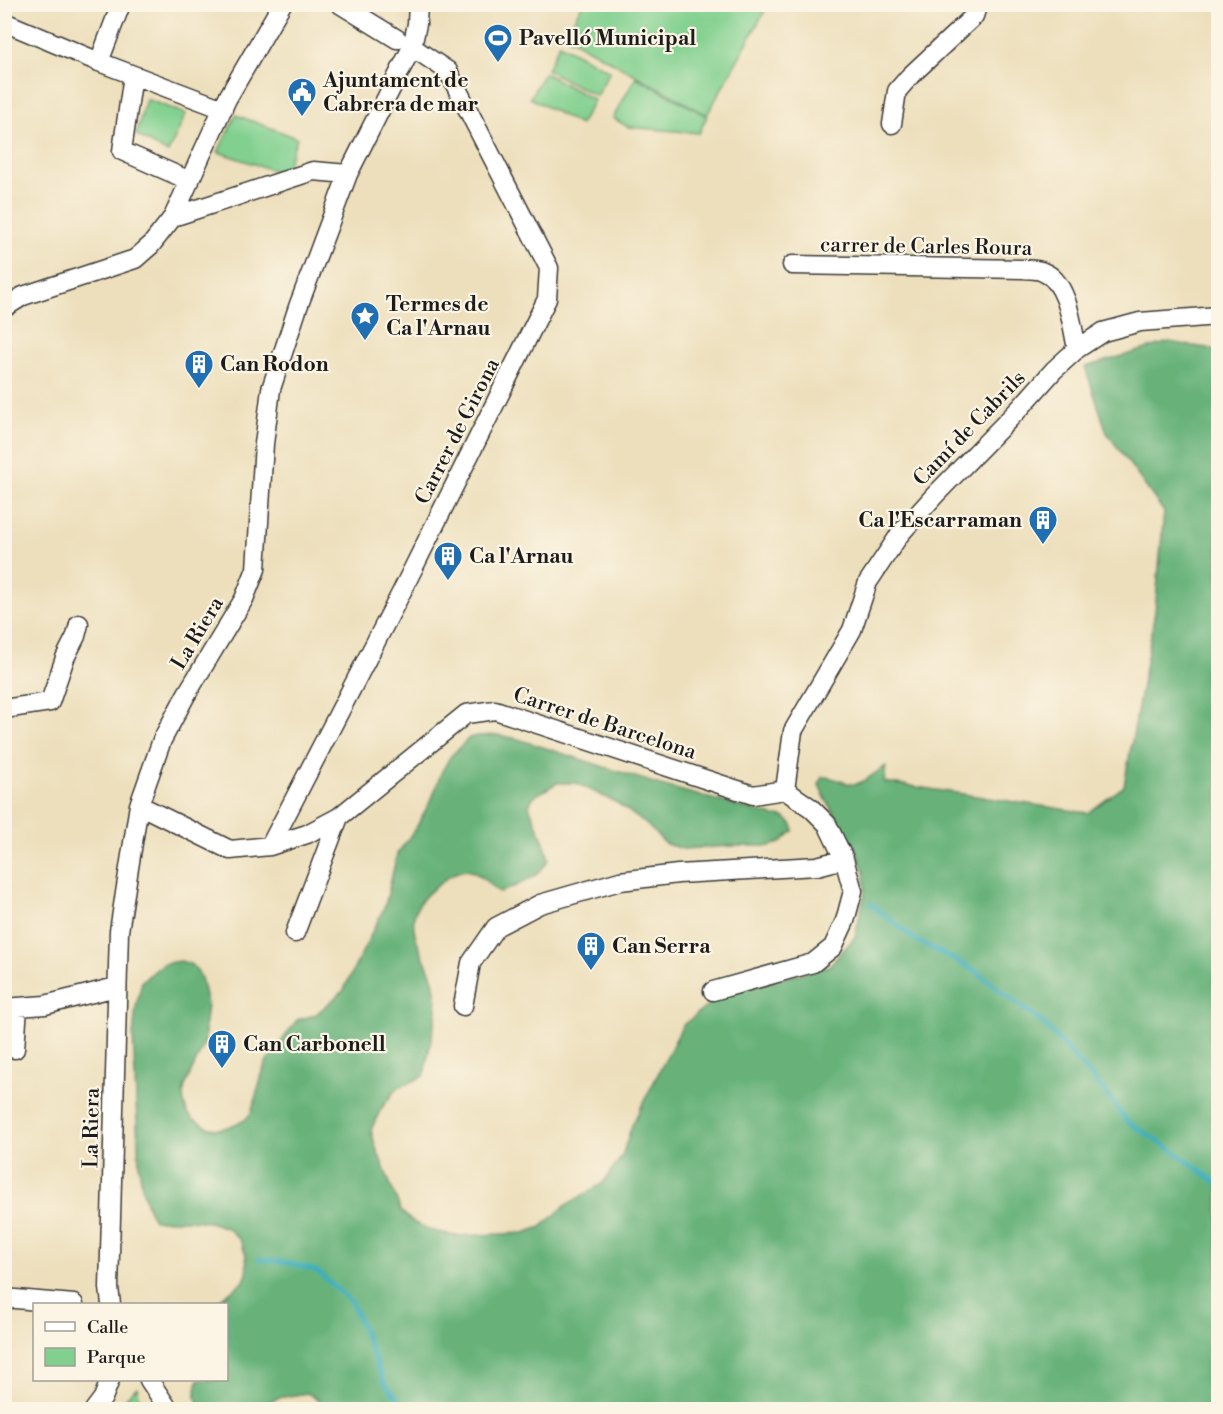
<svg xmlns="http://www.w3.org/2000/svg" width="1223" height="1414" font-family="'Libre Bodoni',serif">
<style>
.green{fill:#81d08f;stroke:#4e7656;stroke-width:1.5}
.forest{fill:#68b27a;stroke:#42674b;stroke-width:1.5}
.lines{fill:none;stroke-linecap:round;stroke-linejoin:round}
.stream{stroke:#3fafba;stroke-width:5}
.minor-casing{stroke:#3b3934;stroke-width:21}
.minor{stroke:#fff;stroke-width:18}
.labels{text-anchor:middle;stroke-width:4.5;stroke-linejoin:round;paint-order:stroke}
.poi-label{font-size:21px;font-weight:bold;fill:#1c1c1c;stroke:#fcf5e5;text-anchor:start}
.street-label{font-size:21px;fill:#1c1c1c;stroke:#fcf5e5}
</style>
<rect width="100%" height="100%" fill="#fcf5e5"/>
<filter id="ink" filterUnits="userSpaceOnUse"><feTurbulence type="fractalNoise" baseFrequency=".0167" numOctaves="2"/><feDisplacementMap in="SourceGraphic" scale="12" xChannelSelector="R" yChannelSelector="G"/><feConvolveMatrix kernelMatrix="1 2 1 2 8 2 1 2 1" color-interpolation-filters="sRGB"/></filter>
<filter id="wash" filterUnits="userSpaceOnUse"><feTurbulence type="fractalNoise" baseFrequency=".008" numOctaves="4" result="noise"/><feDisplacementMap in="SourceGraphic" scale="24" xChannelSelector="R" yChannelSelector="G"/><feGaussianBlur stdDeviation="1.35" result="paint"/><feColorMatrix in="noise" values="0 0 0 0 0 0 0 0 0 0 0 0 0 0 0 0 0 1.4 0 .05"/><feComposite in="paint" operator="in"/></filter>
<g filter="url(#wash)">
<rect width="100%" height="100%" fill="#eddfbc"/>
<path class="green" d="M 582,5 L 582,4 L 768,5 L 707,115 L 565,36 Z
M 559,44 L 610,71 L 596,96 L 547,70 Z
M 544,73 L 594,100 L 580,125 L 530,98 Z
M 636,77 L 707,116 L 699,133 L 628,127 L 613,118 Z
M 146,99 L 186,114 L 168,153 L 136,135 Z
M 236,115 L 297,138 L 284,174 L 218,152 Z
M 137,1387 L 142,1409 L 115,1409 Z"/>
<path class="forest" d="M 1169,342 L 1218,350 L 1218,1409 L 336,1410 L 307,1393 L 278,1398 L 253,1409 L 200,1409 C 195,1398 195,1391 198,1380 L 226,1380 L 226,1304 L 214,1304 L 244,1281 L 247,1273 L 246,1255 L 240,1240 L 227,1228 L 209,1222 L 190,1220 L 154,1220 C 144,1205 141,1183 139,1165 L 133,1035 L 136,1007 L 142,981 L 163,964 L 173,962 L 181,961 L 190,964 L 197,970 L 201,978 L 207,1004 L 205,1022 L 205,1042 L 185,1086 L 183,1095 L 184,1103 L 187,1112 L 193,1119 L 210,1128 L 219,1129 L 228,1127 L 245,1120 L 251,1113 L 265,1064 L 297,1020 L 315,1015 L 343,991 L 385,906 L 397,854 L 416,828 L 433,796 L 441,773 L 450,757 L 469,738 L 477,736 L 498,735 L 518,739 L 657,784 L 774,816 C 785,816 790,819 794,830 L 780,843 L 769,846 L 732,846 L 683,849 L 666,844 L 647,825 L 617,803 L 576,783 L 557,783 L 533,797 L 529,806 L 544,842 L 549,859 C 539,879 518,884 500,893 C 477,875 470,858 442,882 C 433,889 422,897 417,908 C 406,929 424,955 431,974 C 435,986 437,999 437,1011 L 424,1076 L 396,1089 L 381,1109 L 371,1130 L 375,1145 L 401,1211 L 413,1222 L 430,1230 L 455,1236 L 524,1233 L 541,1227 L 566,1205 L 603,1183 L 622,1156 L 632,1125 L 683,1025 L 723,994 L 829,966 L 855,937 L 865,892 L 864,872 L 855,847 L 826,800 L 819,785 L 822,777 C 836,776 846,786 856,784 C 865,782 877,771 886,766 L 884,782 L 1088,813 L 1124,786 L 1155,612 L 1164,512 L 1107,433 L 1085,367 Z"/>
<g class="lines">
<path class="stream" d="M 871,904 L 914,939 L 974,970 L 1044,1024 L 1100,1086 L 1128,1122 L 1181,1156 L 1218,1184
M 259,1259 L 290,1263 L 317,1271 L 352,1303 L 384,1382 L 407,1410"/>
</g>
</g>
<g filter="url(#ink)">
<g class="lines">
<g class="minor-casing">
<path id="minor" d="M 340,4 L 397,39
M 4,22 L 99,62 L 223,109
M 99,62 L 121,4
M 133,75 L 122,151 L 190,181
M 892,124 L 897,91 L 910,76 L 974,16 L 978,4
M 173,217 L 313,171 L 348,174
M 792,265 L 1024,269 C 1030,270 1038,269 1043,272 C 1068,281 1072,326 1077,349
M 4,308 L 23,296 L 135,259 L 151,245 L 173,217 L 227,99 L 282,4
M 4,709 L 50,702 L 65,658 L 76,636 L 79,624
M 785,790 L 793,731 L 852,630 L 868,582 L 900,534 L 935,495 L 1021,407 L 1054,370 L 1077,349 L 1103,332 L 1140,322 L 1218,316
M 139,805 L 230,850 L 270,846 L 307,834 L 339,817 L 466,714 L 495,710 L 753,795 L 785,790
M 270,846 L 400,595 L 547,299 L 549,268 L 448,71 L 412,47
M 295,933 L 339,817
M 713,991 L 813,963 L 833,947 L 845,921 L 853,891 L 844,859 L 827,824 L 811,808 L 785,790
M 463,1006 L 471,963 L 496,927 L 540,904 L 620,881 L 678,874 L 817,866 L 844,859
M 4,1008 L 45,1005 L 116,987
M 15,1049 L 18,1007
M 4,1298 L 74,1304
M 111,1304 L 109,1288 L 119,931 L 139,805 L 162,740 L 186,695 L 244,599 L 256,569 L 264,444 L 271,389 L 298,307 L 348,174 L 412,47 L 417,24 L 418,4
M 149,1380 L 169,1410
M 94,1410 L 103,1398 L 110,1380"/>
</g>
<use href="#minor" class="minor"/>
</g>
</g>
<defs>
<g id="stadium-pin" transform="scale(1.5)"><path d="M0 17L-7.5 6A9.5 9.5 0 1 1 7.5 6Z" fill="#1f6fb2" stroke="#fcf5e5"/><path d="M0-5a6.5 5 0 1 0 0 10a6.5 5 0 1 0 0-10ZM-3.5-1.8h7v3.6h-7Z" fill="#fff"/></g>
<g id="civic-pin" transform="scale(1.5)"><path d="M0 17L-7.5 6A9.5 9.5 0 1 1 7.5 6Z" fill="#1f6fb2" stroke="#fcf5e5"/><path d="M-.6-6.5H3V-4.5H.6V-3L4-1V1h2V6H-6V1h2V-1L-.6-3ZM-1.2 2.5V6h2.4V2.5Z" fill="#fff"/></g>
<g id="sight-pin" transform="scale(1.5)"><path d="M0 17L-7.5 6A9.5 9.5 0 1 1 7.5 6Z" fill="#1f6fb2" stroke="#fcf5e5"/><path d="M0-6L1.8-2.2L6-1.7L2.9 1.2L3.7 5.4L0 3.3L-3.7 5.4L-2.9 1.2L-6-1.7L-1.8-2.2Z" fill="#fff"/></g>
<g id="building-pin" transform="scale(1.5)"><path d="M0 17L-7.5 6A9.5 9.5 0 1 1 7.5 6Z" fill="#1f6fb2" stroke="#fcf5e5"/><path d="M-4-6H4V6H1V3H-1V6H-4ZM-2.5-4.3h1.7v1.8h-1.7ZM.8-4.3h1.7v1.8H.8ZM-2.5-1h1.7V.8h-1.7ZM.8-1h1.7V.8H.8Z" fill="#fff"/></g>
</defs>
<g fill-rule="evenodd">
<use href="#stadium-pin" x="498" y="38"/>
<use href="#civic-pin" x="302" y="92"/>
<use href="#sight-pin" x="365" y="316"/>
<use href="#building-pin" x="199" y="364"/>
<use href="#building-pin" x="1043" y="520"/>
<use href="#building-pin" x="448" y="556"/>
<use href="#building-pin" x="591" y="946"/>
<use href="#building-pin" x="222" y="1044"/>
</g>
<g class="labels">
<g class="poi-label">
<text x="519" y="45">Pavelló Municipal</text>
<text x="323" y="87">Ajuntament de<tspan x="323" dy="24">Cabrera de mar</tspan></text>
<text x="386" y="311">Termes de<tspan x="386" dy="24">Ca l'Arnau</tspan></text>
<text x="220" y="371">Can Rodon</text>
<text x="1022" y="527" text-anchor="end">Ca l'Escarraman</text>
<text x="469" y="563">Ca l'Arnau</text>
<text x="612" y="953">Can Serra</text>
<text x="243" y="1051">Can Carbonell</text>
</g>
<g class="street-label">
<text transform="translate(926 246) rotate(1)" y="7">carrer de Carles Roura</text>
<text transform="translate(969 428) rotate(-46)" y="7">Camí de Cabrils</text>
<text transform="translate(457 431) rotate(-63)" y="7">Carrer de Girona</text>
<text transform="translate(197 633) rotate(-59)" y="7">La Riera</text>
<text transform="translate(605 723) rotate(18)" y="7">Carrer de Barcelona</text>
<text transform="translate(91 1128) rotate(-89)" y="7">La Riera</text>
</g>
</g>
<rect width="1223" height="1414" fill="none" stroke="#fcf5e5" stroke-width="24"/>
<rect x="33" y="1303" width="195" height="78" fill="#fcf5e5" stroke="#a29e95" stroke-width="1.5"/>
<rect x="45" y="1322" width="30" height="9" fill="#ffffff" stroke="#a29e95" stroke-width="1.5"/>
<text x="87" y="1333" font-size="18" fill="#1c1c1c">Calle</text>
<rect x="45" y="1348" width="30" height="18" fill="#81d08f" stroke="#a29e95" stroke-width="1.5"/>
<text x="87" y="1363" font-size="18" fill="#1c1c1c">Parque</text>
</svg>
